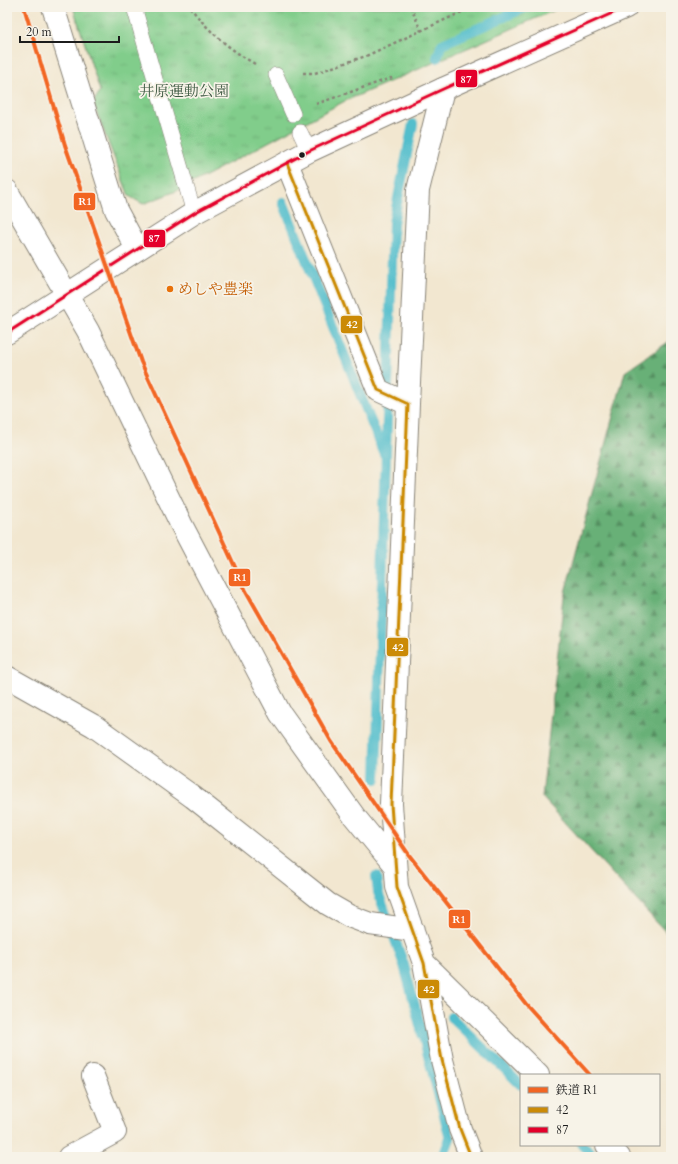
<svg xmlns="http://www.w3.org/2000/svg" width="678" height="1164" font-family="Cardo,'Noto Serif JP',serif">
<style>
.forest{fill:url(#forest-firs);stroke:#42664a}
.park{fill:url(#park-tufts);stroke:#4e7454}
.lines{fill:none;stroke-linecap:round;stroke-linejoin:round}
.stream{stroke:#52becc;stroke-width:10}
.service-casing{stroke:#878276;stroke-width:16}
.minor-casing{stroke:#878276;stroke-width:24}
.secondary-casing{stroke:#878276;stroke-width:24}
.path{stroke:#878276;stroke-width:2.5;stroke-dasharray:3 3;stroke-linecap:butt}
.service{stroke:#fff;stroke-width:15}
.minor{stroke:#fff;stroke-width:22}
.secondary{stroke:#fff;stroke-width:22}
.bus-1-casing{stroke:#f7f3e8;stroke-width:6}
.bus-2-casing{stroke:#f7f3e8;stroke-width:6}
.bus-1{stroke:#cb8a06;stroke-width:3}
.bus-2{stroke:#e4002b;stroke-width:3}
.rail-1-casing{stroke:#f7f3e8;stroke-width:7}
.rail-1{stroke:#f26522;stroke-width:4}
.bus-dot{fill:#1c1c1c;stroke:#f7f3e8;stroke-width:1.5}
.food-dot{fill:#e8710a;stroke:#f7f3e8;stroke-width:1.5}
.labels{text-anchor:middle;stroke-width:3.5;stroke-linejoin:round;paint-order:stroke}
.park-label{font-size:15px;fill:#3f5a43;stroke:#f7f3e8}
.food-label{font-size:15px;fill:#c56008;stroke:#f7f3e8;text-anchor:start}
.line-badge{stroke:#f7f3e8;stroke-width:1.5}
.badge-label{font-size:11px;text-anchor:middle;font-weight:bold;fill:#fff}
</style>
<defs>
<pattern id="forest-firs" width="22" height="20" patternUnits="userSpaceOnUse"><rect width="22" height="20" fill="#68b077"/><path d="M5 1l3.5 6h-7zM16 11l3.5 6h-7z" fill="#558e61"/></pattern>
<pattern id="park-tufts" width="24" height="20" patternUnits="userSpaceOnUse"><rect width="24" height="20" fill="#81cd8b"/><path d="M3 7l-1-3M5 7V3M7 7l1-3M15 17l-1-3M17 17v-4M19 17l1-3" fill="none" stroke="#6faf77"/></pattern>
</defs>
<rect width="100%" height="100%" fill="#f7f3e8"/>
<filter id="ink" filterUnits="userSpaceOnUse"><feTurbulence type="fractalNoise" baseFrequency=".025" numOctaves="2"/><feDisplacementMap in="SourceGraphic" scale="8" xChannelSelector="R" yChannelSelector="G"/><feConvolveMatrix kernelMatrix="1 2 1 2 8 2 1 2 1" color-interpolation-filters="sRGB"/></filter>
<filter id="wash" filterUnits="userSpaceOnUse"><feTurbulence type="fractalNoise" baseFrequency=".012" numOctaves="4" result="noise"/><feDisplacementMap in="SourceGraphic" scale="16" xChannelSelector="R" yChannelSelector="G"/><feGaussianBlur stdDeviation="0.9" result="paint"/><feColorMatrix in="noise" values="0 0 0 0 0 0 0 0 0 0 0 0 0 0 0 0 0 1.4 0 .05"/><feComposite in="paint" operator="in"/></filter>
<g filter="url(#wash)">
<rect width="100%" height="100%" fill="#f2e7d0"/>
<path class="forest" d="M 671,340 L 671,938 L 542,797 L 564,596 L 625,372 Z"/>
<path class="park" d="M 73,7 L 562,7 L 343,102 L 179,190 L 143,204 L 129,196 L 93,103 L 100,91 Z"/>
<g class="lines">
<path class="stream" d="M 437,58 L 442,44 L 527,7
M 283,202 L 384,454
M 376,779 L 393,223 L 413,124
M 376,876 L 378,892 L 404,965 L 450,1138 L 443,1157
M 451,1017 L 521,1085
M 582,1145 L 595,1157"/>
</g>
</g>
<g filter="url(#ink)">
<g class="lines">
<g class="service-casing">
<path id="service" d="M 134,7 L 194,213
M 276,75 L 293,114
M 300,132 L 309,151"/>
</g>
<g class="minor-casing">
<path id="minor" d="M 53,7 L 116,210 L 137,249
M 287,163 L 378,390 L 408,404 L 391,804 L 397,887 L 424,963 L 442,1060 L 460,1129 L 471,1157
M 7,191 L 88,331 L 181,524 L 280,713 L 354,816 L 395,866
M 408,404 L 418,190 L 443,89
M 7,677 L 94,726 L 193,797 L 328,904 L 349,916 L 370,924 L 413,930
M 424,963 L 538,1075
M 607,1145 L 619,1157
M 69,1157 L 115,1132 L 93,1076"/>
</g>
<g class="secondary-casing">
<path id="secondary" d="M 7,333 L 194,213 L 309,151 L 443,89 L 626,7"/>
</g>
<path class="path" d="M 190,7 C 208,31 229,49 255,64
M 411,7 L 421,31
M 303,73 L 315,73 L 366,56 L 473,7
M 316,104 L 391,78 L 392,82"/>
<use href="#service" class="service"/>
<use href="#minor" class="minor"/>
<use href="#secondary" class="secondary"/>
<g class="bus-1-casing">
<path id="bus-1" d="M 287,163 L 378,390 L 408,404 L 391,804 L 397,887 L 424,963 L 442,1060 L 460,1129 L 471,1157"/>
</g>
<g class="bus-2-casing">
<path id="bus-2" d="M 7,333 L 194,213 L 309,151 L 443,89 L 626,7"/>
</g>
<use href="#bus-1" class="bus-1"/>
<use href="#bus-2" class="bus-2"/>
<g class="rail-1-casing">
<path id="rail-1" d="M 24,7 L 65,145 L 141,362 L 246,591 L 331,741 L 409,855 L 526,1004 L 590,1075"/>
</g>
<use href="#rail-1" class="rail-1"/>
</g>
</g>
<circle class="bus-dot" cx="302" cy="155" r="3.5"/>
<circle class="food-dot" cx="170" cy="289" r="4"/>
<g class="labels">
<g class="park-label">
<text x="184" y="96">井原運動公園</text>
</g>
<g class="food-label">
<text x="178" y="294">めしや豊楽</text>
</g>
</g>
<g class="line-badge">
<rect x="455" y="69" width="23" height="19" rx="4" fill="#e4002b"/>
<rect x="73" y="192" width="23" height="19" rx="4" fill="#f26522"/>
<rect x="143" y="229" width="23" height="19" rx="4" fill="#e4002b"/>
<rect x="340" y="315" width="23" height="19" rx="4" fill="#cb8a06"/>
<rect x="228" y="568" width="23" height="19" rx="4" fill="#f26522"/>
<rect x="386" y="637" width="23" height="20" rx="4" fill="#cb8a06"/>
<rect x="448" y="909" width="23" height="20" rx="4" fill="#f26522"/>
<rect x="417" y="979" width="23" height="20" rx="4" fill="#cb8a06"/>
</g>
<g class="badge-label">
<text x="466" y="83">87</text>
<text x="85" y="205">R1</text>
<text x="154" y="242">87</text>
<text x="352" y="328">42</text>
<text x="240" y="581">R1</text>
<text x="398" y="651">42</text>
<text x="459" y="923">R1</text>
<text x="429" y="993">42</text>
</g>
<rect width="678" height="1164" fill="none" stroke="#f7f3e8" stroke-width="24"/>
<rect x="520" y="1074" width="140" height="72" fill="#f7f3e8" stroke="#9f9d96"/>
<rect x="528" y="1087" width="20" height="6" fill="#f26522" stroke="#9f9d96"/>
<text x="556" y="1094" font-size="12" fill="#1c1c1c">鉄道 R1</text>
<rect x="528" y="1107" width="20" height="6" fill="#cb8a06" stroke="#9f9d96"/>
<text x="556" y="1114" font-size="12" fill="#1c1c1c">42</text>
<rect x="528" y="1127" width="20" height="6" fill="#e4002b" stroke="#9f9d96"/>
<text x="556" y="1134" font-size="12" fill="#1c1c1c">87</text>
<path d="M20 36v6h99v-6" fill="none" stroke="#1c1c1c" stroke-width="2"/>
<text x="26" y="36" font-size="12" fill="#1c1c1c" stroke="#f7f3e8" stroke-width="3" paint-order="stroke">20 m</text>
</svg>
